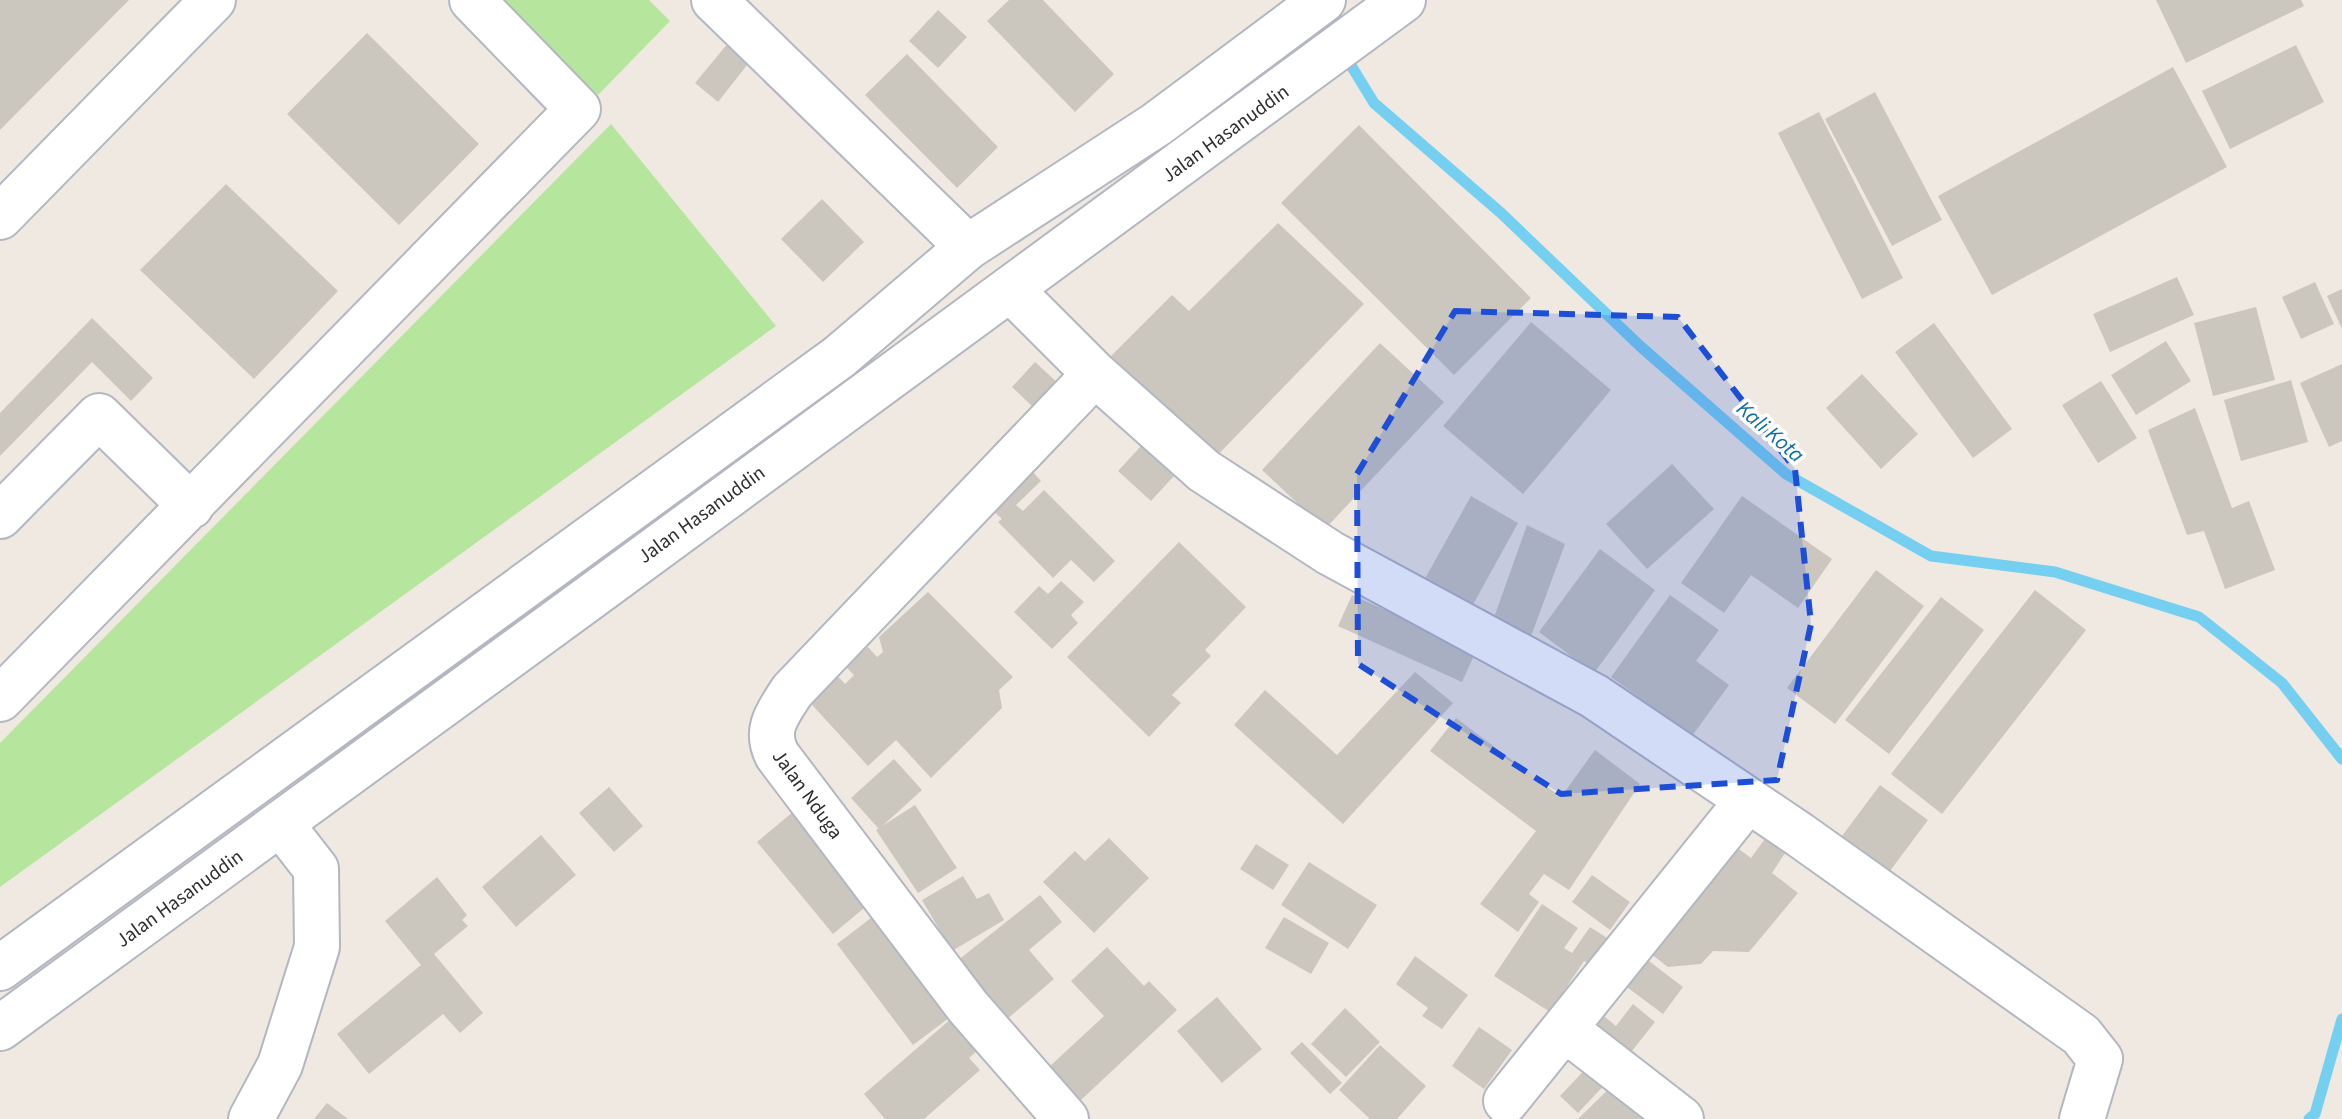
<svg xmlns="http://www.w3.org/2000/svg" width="2342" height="1119" font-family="'Source Sans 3',sans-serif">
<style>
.green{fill:#b6e59e}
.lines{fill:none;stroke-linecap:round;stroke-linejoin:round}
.stream{stroke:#75cff0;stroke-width:11}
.building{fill:#cbc7bf}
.minor-casing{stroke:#b4b7c1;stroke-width:48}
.minor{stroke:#fff;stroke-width:44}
.marked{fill:#1d4ed8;fill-opacity:0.2;stroke:#1d4ed8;stroke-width:6;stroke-dasharray:16 10;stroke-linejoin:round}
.labels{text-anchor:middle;stroke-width:7;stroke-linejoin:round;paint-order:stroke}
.street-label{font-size:20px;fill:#2e2e2e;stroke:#fff}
.water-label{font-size:22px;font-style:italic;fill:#0d6fa3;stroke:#fff}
</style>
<rect width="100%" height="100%" fill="#efe9e1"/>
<path class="green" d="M 504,0 L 649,0 L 670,21 L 598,95 Z
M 611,124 L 776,326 L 0,887 L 0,743 Z"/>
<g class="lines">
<path class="stream" d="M 1344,54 L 1374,103 L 1501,213 L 1640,346 L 1786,474 L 1931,556 L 2055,572 L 2199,617 L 2282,683 L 2342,759
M 2309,1119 L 2315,1114 L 2342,1019"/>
</g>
<path class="building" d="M 0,0 L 129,0 L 0,130 Z
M 1009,0 L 1043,0 L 1114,74 L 1075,112 L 987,21 Z
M 2156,0 L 2301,0 L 2304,6 L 2186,63 Z
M 938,10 L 967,37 L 938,68 L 909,41 Z
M 367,33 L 479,144 L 399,225 L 287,114 Z
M 729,42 L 751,60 L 718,102 L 695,83 Z
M 2296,45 L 2324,102 L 2230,149 L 2202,91 Z
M 907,54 L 998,147 L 957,188 L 865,95 Z
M 2173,67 L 2227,167 L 1992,295 L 1938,196 Z
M 1875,92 L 1942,220 L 1892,246 L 1825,119 Z
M 1819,112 L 1903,278 L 1862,299 L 1778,133 Z
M 1359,125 L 1531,298 L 1454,375 L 1281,203 Z
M 226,184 L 338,291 L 254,379 L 140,270 Z
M 822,199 L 864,242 L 823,282 L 781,239 Z
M 1278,223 L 1364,304 L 1208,465 L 1119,382 L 1128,373 L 1111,356 L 1172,295 L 1189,311 Z
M 2177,277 L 2194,315 L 2110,352 L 2093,314 Z
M 2315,282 L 2334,324 L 2301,339 L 2282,297 Z
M 2342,289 L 2342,329 L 2327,296 Z
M 2256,307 L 2275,380 L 2213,396 L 2194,323 Z
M 92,318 L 153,378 L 131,401 L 92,362 L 0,456 L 0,413 Z
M 1531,322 L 1611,390 L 1523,494 L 1443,426 Z
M 1934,323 L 2012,429 L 1973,458 L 1895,352 Z
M 2166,341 L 2191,381 L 2136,415 L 2111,375 Z
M 1380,343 L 1444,402 L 1325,529 L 1262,470 Z
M 1035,362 L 1060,385 L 1036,410 L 1012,387 Z
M 2342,364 L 2342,441 L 2329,447 L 2300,383 Z
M 1862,374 L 1918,434 L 1881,469 L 1826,408 Z
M 2291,380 L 2308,442 L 2241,461 L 2224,400 Z
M 2101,381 L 2137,438 L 2098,463 L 2062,405 Z
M 2195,408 L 2232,508 L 2249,501 L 2275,570 L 2225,589 L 2204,531 L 2187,535 L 2148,430 Z
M 1152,434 L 1185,464 L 1151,501 L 1118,471 Z
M 1025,463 L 1041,481 L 1016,505 L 1023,511 L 1044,490 L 1115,561 L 1094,582 L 1071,560 L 1053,578 L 998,522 L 1002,519 L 985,503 Z
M 1672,464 L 1714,509 L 1647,569 L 1606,524 Z
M 1471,496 L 1518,523 L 1470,610 L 1422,584 Z
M 1742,496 L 1832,559 L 1798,608 L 1751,575 L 1724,613 L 1681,583 Z
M 1527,525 L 1565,544 L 1530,639 L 1491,626 Z
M 1179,542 L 1246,607 L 1205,650 L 1211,656 L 1172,695 L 1181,703 L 1149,737 L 1067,657 Z
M 1600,549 L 1655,590 L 1594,673 L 1539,632 Z
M 1876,570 L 1924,606 L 1835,724 L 1787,688 Z
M 1061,581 L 1084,602 L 1071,615 L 1078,623 L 1052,649 L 1014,612 L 1039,586 L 1048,594 Z
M 2035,590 L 2086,630 L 1942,814 L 1891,774 Z
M 928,592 L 1013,677 L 999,690 L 1002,708 L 931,778 L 896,740 L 868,766 L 804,696 L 832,670 L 845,684 L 854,675 L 845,666 L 868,647 L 877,657 L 883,652 L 879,637 Z
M 1352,595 L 1476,651 L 1462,682 L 1338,626 Z
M 1670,595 L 1719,630 L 1696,661 L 1729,685 L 1692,736 L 1611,677 Z
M 1941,597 L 1984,630 L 1889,754 L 1845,720 Z
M 1415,672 L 1453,703 L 1343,824 L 1234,725 L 1265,690 L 1337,755 Z
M 1456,718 L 1561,797 L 1595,750 L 1640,784 L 1569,890 L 1544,874 L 1529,894 L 1539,902 L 1518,932 L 1480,904 L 1536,831 L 1430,751 Z
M 894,759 L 922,790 L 879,829 L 851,798 Z
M 1880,785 L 1928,820 L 1887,875 L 1839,840 Z
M 609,787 L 643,826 L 614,852 L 579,813 Z
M 915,805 L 957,868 L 918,893 L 876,830 Z
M 794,811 L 876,898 L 833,934 L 757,842 Z
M 541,835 L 576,875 L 516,927 L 482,887 Z
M 1767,836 L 1787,850 L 1772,873 L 1798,893 L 1749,952 L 1713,951 L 1701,964 L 1668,967 L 1646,950 L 1732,844 L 1751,858 Z
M 1109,838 L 1149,878 L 1094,933 L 1043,882 L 1075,851 L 1085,861 Z
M 1256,844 L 1289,865 L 1273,890 L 1240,869 Z
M 1309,862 L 1377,905 L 1348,949 L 1281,905 Z
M 1592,875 L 1630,902 L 1610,930 L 1572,902 Z
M 963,876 L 977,899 L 989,893 L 1004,920 L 952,951 L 922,900 Z
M 437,877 L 467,915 L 462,920 L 468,926 L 434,954 L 483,1013 L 460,1033 L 443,1014 L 369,1074 L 337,1034 L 421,965 L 385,921 Z
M 1040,895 L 1062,922 L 1029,950 L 1054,979 L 1006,1020 L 957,961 Z
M 1542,904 L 1578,928 L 1564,948 L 1572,953 L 1590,927 L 1615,943 L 1596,969 L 1584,961 L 1550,1012 L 1494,976 Z
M 880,911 L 957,1012 L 913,1045 L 837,944 Z
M 1284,917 L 1329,943 L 1311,974 L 1265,948 Z
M 1107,947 L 1144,986 L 1149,981 L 1177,1010 L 1081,1100 L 1049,1067 L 1104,1016 L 1071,981 Z
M 1637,952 L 1683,987 L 1663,1014 L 1616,979 Z
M 1415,956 L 1468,995 L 1442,1029 L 1422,1016 L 1428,1008 L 1396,984 Z
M 1217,997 L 1262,1049 L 1222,1083 L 1177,1031 Z
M 1633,1004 L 1655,1022 L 1620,1066 L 1575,1030 L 1593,1007 L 1616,1026 Z
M 1345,1008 L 1380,1042 L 1346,1077 L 1311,1044 Z
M 959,1012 L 986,1043 L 969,1058 L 980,1070 L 924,1119 L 885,1119 L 864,1094 Z
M 1479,1027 L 1512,1050 L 1484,1089 L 1452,1066 Z
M 1302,1042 L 1342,1083 L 1330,1094 L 1290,1053 Z
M 1380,1045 L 1426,1086 L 1397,1119 L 1370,1119 L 1339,1090 Z
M 1593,1061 L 1611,1078 L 1578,1113 L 1560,1096 Z
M 1622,1076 L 1664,1119 L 1578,1119 Z
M 327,1103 L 348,1119 L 314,1119 Z"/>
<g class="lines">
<g class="minor-casing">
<path id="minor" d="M 714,0 L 968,247
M 0,217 L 213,0
M 1011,290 L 1095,374 L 1204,471 L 1330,553 L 1594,696 L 1800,835 L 2081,1035 L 2100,1059 L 2082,1119
M 0,516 L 99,416 L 191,506
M 0,699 L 578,109 L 472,0
M 0,968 L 839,357 L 968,247 L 1157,124 L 1323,0
M 0,1028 C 469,687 936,344 1403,0
M 1565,1029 L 1681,1119
M 1506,1101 L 1748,800
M 251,1119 L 280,1065 L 317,947 L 316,869 L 281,824
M 1066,1119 L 968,1007 L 777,755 C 764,729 778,713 792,691 L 1095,374"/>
</g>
<use href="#minor" class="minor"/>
</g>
<path class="marked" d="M 1455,311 L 1678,317 L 1795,469 L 1811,624 L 1777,780 L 1561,794 L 1358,664 L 1357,474 Z"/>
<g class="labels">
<g class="street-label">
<text transform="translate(1225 133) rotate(-36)" y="7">Jalan Hasanuddin</text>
<text transform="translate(701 514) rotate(-36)" y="7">Jalan Hasanuddin</text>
<text transform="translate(808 794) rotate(54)" y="7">Jalan Nduga</text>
<text transform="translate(179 898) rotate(-36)" y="7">Jalan Hasanuddin</text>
</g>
<g class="water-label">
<text transform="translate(1771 431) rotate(41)" y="8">Kali Kota</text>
</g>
</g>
</svg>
